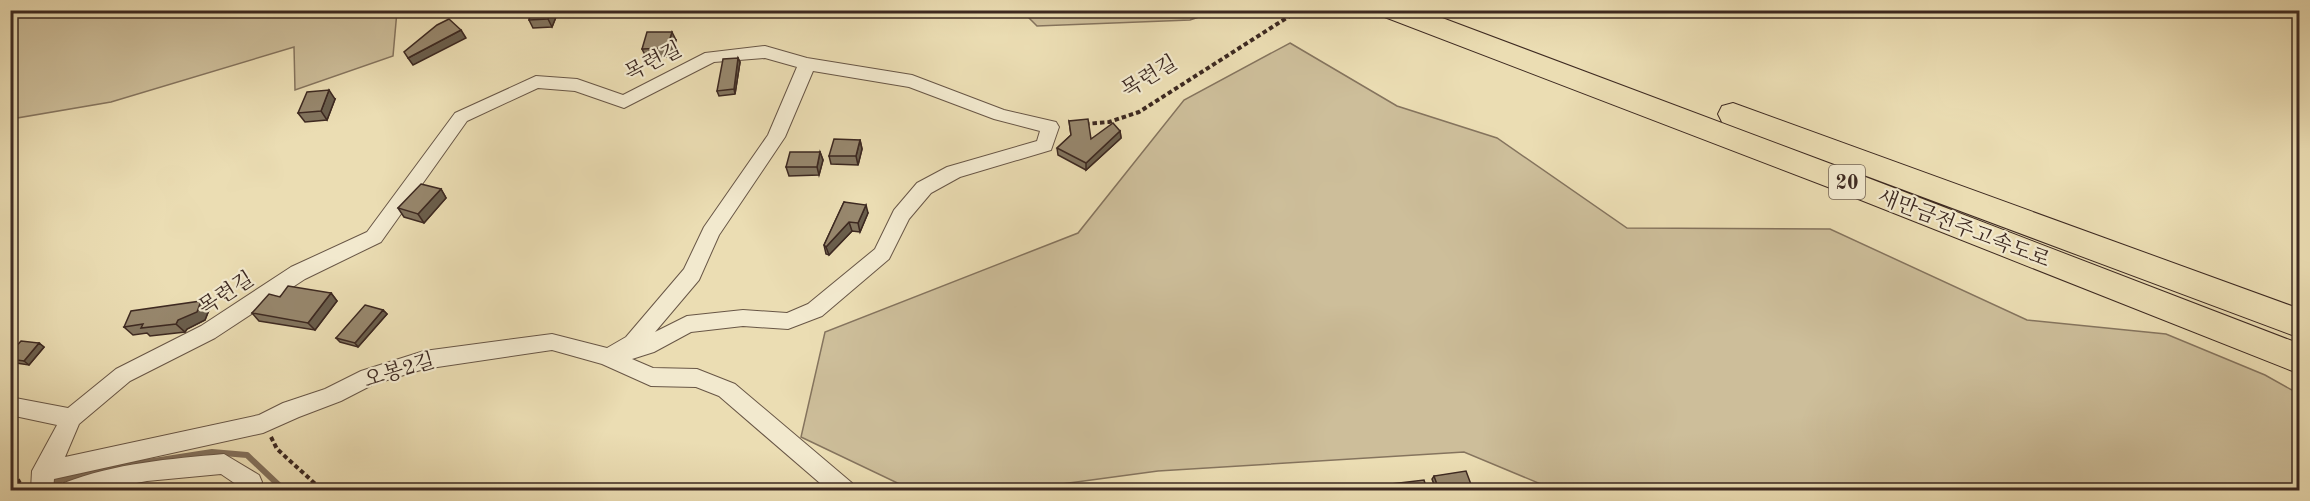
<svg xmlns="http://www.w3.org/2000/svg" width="2310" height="501" font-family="'Old Standard TT','Noto Serif KR',serif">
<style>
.green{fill:#cdbe9a;stroke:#85745e;stroke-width:1.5}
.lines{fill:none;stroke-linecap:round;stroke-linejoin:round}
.stream{stroke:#82705b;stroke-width:6}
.street-casing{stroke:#685646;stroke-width:2}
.highway-casing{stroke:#3d2921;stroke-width:2}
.path{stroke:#3d2921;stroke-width:4;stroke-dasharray:4.5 3;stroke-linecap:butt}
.street{fill:#f2e9ce;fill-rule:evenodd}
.highway{fill:#ebddb3;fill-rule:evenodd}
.wall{fill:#82745e;stroke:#3d2921;stroke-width:1.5}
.shaded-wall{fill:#6a5e4c;stroke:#3d2921;stroke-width:1.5}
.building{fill:#97876d;stroke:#3d2921;stroke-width:1.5}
.labels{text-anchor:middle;stroke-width:4.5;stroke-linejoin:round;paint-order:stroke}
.shield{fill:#f2e9ce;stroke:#736355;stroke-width:1.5}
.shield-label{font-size:20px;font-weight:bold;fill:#3d2921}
.street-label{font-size:21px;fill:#3d2921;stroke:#f2e9ce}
</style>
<rect width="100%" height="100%" fill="#ebddb3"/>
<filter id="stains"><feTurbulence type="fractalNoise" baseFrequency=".00333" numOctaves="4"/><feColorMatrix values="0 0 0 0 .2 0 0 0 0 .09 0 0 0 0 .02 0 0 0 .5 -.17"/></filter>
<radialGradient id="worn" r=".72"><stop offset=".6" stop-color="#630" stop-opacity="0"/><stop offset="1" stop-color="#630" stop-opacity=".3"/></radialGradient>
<path class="green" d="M 11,10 L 397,10 L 397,11 L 393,56 L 295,90 L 294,47 L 111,102 L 11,119 Z
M 1022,11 L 1217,11 L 1190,20 L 1037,26 Z
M 1290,43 L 1397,106 L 1497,138 L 1627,228 L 1830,229 L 2027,320 L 2166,334 L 2265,375 L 2299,394 L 2299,490 L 1555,490 L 1464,452 L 1158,471 L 1017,490 L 912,490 L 801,437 L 825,332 L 1078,233 L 1184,100 Z"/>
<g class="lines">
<path class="stream" d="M 38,490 L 57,481 L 96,470 L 212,452 L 247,455 L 284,490"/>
<g class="street-casing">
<path id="street" d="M 765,46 L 807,58 L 912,75 L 1004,110 L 1056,122 L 1059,127 L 1051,150 L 960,177 L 931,193 L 909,219 L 889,259 L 822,316 L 788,329 L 743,326 L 691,332 L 654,352 L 632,359 L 653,368 L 697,369 L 735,384 L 852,483 L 855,490 L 828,490 L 719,396 L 696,387 L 651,386 L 602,364 L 552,350 L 424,369 L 374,384 L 341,401 L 299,417 L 263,433 L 54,479 L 53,490 L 31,490 L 32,471 L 57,425 L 10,415 L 10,397 L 68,408 L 116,369 L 201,326 L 291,267 L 367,232 L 455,113 L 536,76 L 577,79 L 623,95 L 705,53 ZM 765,58 L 797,67 L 768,135 L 704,227 L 684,269 L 626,337 L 607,348 L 552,334 L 424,351 L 361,371 L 325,389 L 283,403 L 259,415 L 65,457 L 79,424 L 130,381 L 215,338 L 305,279 L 381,242 L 467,121 L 538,88 L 575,91 L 624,108 L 714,62 ZM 813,71 L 909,87 L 994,119 L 1040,131 L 1037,141 L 947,167 L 917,183 L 894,210 L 875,249 L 808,304 L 787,313 L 743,310 L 687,316 L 655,332 L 699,280 L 719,235 L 785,137 Z
M 224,454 L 259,475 L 262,482 L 259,489 L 243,489 L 221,474 L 147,481 L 100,490 L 61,490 L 64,483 C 116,463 169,459 224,454 Z"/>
</g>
<g class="highway-casing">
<path id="highway" d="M 1378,10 L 1421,10 L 1855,173 L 2300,344 L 2300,374 L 1833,189 L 1382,16 Z
M 1733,103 L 2300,309 L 2300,338 L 1722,122 L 1718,114 L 1722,106 Z"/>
</g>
<path class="path" d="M 1085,124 L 1109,122 L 1139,112 L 1299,10
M 271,437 L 277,449 L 322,490
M 10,486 L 23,479"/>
<use href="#street" class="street"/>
<use href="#highway" class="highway"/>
</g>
<path class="wall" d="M 532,10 L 603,10 L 603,11 L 556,17 L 552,27 L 533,28 L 529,20 Z
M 676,40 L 671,57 L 646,57 L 642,49 Z
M 738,58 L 740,62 L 735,94 L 719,96 L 717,91 Z
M 335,99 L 327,120 L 305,122 L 298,113 Z
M 1069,121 L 1091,139 L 1120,131 L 1121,138 L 1086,170 L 1058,155 L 1057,148 L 1071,135 Z
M 860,140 L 862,149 L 858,165 L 831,164 L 829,156 Z
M 820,152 L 823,160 L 819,175 L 789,176 L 786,167 Z
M 441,189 L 446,198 L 424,223 L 404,217 L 398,208 Z
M 844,202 L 868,213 L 860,232 L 852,231 L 829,255 L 826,254 L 824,245 Z
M 331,293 L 337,301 L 315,330 L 259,321 L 252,313 L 280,297 Z
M 201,301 L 209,310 L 205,320 L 187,329 L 185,332 L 150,336 L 147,333 L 133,335 L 124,327 Z
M 383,310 L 387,314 L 358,347 L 340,342 L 336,338 Z
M 39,343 L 44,347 L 29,365 L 10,362 L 10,353 Z
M 1434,476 L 1472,487 L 1471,490 L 1436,490 L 1432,479 Z"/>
<path class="shaded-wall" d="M 551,10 L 553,10 L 556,17 L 552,27 L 548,19 Z
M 461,30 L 466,38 L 413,65 L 408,58 Z
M 672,32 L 676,40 L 671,57 L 667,48 Z
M 738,58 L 740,62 L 735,94 L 734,89 Z
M 329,90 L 335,99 L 327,120 L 321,111 Z
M 1120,131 L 1121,138 L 1086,170 L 1086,163 Z
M 860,140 L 862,149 L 858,165 L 856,156 Z
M 820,152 L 823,160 L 819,175 L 817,167 Z
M 441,189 L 446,198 L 424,223 L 418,214 Z
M 866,205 L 868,213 L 860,232 L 858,223 Z
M 849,222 L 852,231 L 829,255 L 826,247 Z
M 331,293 L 337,301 L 315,330 L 308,323 Z
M 201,301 L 209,310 L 205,320 L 187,329 L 185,332 L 176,324 L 178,320 Z
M 383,310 L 387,314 L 358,347 L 355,343 Z
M 39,343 L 44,347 L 29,365 L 24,361 Z"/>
<path class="building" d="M 532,10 L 551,10 L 548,19 L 529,20 Z
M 449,19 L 461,30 L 408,58 L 404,52 L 437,25 Z
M 647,32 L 672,32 L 667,48 L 642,49 Z
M 738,58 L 734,89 L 717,91 L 723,59 Z
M 329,90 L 321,111 L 298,113 L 307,92 Z
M 1088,119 L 1091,139 L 1113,123 L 1120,131 L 1086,163 L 1057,148 L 1071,135 L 1069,121 Z
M 834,139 L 860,140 L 856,156 L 829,156 Z
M 790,152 L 820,152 L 817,167 L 786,167 Z
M 421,184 L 441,189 L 418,214 L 398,208 Z
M 844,202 L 866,205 L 858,223 L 849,222 L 826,247 L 824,245 Z
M 288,286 L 331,293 L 308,323 L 252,313 L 269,294 L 280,297 Z
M 201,301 L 197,312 L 178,320 L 176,324 L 141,328 L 143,324 L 124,327 L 131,311 Z
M 365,305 L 383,310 L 355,343 L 336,338 Z
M 21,341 L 39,343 L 24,361 L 10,359 L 10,353 Z
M 1466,471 L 1472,487 L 1448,490 L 1439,490 L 1434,476 Z
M 1424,480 L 1427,490 L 1384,490 L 1383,485 Z"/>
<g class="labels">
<rect class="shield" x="1829" y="165" width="36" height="34" rx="4.5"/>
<g class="shield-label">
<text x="1847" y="189">20</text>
</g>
<g class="street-label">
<text transform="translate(653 61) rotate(-27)" y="7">목련길</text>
<text transform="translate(1149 76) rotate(-31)" y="7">목련길</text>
<text transform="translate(1964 228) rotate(21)" y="7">새만금전주고속도로</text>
<text transform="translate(226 293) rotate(-33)" y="7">목련길</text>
<text transform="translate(399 370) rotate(-17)" y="7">오봉2길</text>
</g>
</g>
<rect width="2310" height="501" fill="none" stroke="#ebddb3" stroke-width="36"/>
<rect x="12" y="12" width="2286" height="477" fill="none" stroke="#3d2921" stroke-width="3"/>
<rect x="18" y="18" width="2274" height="465" fill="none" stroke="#3d2921" stroke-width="1.5"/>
<rect width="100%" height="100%" filter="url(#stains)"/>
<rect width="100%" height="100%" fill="url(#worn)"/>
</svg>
